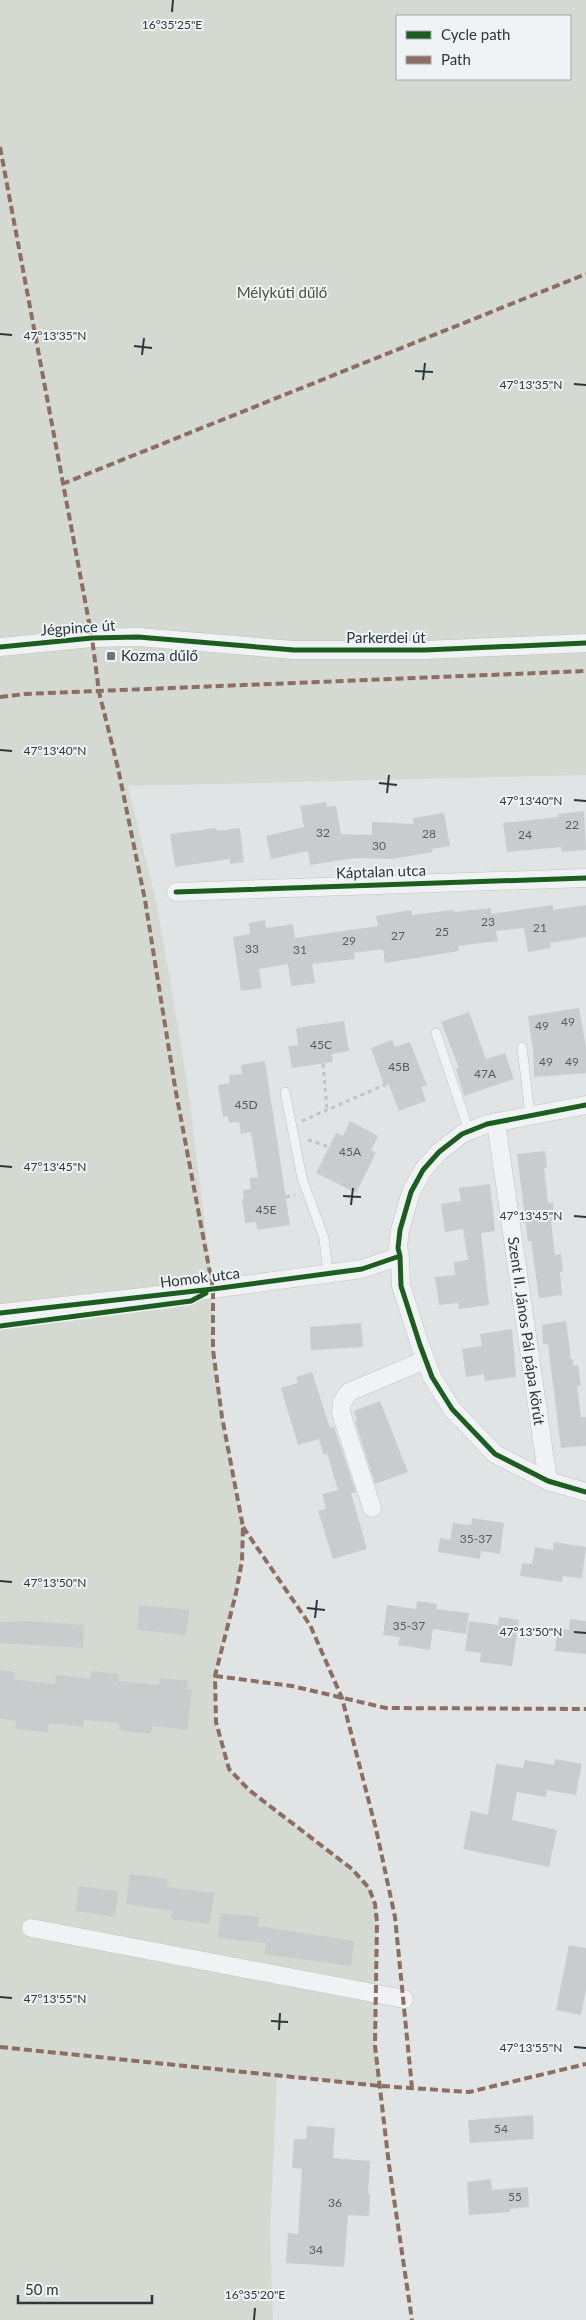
<svg xmlns="http://www.w3.org/2000/svg" width="586" height="2320" font-family="Lato,sans-serif">
<style>
.green{fill:#d4d9d1;fill-rule:evenodd}
.building{fill:#c9cccd}
.lines{fill:none;stroke-linecap:round;stroke-linejoin:round}
.lane-casing{stroke:#bfc2c3;stroke-width:10}
.street-casing{stroke:#bfc2c3;stroke-width:19}
.path{stroke:#c0c3c4;stroke-width:3;stroke-dasharray:4 4;stroke-linecap:butt}
.lane{stroke:#f0f2f3;stroke-width:9}
.street{stroke:#f0f2f3;stroke-width:18}
.quiet{stroke:#8d6e63;stroke-width:4;stroke-dasharray:8 4;stroke-linecap:butt}
.cycleway-casing{stroke:#eff3f5;stroke-width:8}
.cycleway{stroke:#1b5e20;stroke-width:5}
.ticks{fill:none;stroke:#2a373c;stroke-width:2}
.poi-dot{fill:#6a7477;stroke:#eff3f5;stroke-width:2}
.labels{text-anchor:middle;stroke-width:4;stroke-linejoin:round;paint-order:stroke}
.number-label{font-size:12px;fill:#525d61}
.park-label{font-size:15px;fill:#485639;stroke:#eff3f5}
.street-label{font-size:15px;fill:#2a373c;stroke:#eff3f5}
.poi-label{font-size:15px;fill:#2a373c;stroke:#eff3f5;text-anchor:start}
.ticks-label{font-size:12px;text-anchor:middle;fill:#2a373c;stroke:#eff3f5;stroke-width:4;stroke-linejoin:round;paint-order:stroke}
</style>
<rect width="100%" height="100%" fill="#e1e4e5"/>
<path class="green" d="M 0,0 L 586,0 L 586,775 L 128,786 L 157,905 L 187,1081 L 213,1289 L 213,1350 L 222,1417 L 243,1527 L 242,1561 L 236,1593 L 215,1676 L 216,1722 L 229,1769 L 249,1790 L 352,1869 L 369,1888 L 375,1904 L 377,1922 L 375,2046 L 381,2086 L 277,2076 L 270,2230 L 273,2320 L 0,2320 ZM 397,16 L 570,16 L 570,79 L 397,79 Z"/>
<path class="building" d="M 326,802 L 327,807 L 336,806 L 341,834 L 372,835 L 372,822 L 413,824 L 413,818 L 444,813 L 450,846 L 432,849 L 433,852 L 392,859 L 355,858 L 310,865 L 308,851 L 271,859 L 266,836 L 304,827 L 300,806 Z
M 584,811 L 586,850 L 562,852 L 561,847 L 507,852 L 503,823 L 558,817 L 558,814 Z
M 216,828 L 217,831 L 240,828 L 244,862 L 230,864 L 230,859 L 175,867 L 170,834 Z
M 553,905 L 553,910 L 586,905 L 586,937 L 550,943 L 551,948 L 528,952 L 524,928 L 496,931 L 498,941 L 458,946 L 459,951 L 385,963 L 383,949 L 354,953 L 355,959 L 312,964 L 315,983 L 291,986 L 288,964 L 259,969 L 262,988 L 241,991 L 233,937 L 250,934 L 249,923 L 265,920 L 266,928 L 293,924 L 295,938 L 378,926 L 376,916 L 411,910 L 412,915 L 453,910 L 454,912 L 491,908 L 491,914 Z
M 579,1008 L 586,1047 L 586,1073 L 534,1077 L 533,1050 L 528,1016 Z
M 469,1012 L 486,1059 L 505,1053 L 514,1079 L 464,1096 L 456,1069 L 459,1068 L 441,1022 Z
M 344,1021 L 349,1051 L 332,1054 L 333,1062 L 292,1068 L 288,1046 L 298,1045 L 296,1028 Z
M 392,1040 L 395,1047 L 410,1042 L 427,1085 L 421,1087 L 426,1101 L 399,1111 L 388,1083 L 385,1088 L 371,1048 Z
M 265,1061 L 290,1225 L 257,1230 L 256,1222 L 245,1223 L 242,1199 L 244,1199 L 243,1190 L 251,1189 L 249,1178 L 258,1177 L 251,1132 L 241,1134 L 239,1122 L 229,1123 L 228,1116 L 223,1117 L 218,1085 L 230,1083 L 229,1075 L 242,1074 L 241,1065 Z
M 350,1121 L 378,1136 L 371,1150 L 376,1153 L 356,1193 L 316,1173 L 336,1133 L 343,1136 Z
M 545,1151 L 547,1168 L 544,1168 L 548,1203 L 553,1202 L 555,1220 L 551,1221 L 555,1255 L 561,1254 L 563,1272 L 560,1272 L 562,1295 L 539,1298 L 531,1241 L 528,1242 L 517,1154 Z
M 490,1184 L 495,1231 L 481,1233 L 489,1305 L 459,1309 L 458,1303 L 439,1305 L 435,1277 L 455,1275 L 454,1262 L 468,1260 L 463,1229 L 445,1232 L 441,1204 L 461,1201 L 459,1188 Z
M 566,1321 L 571,1359 L 573,1359 L 573,1366 L 578,1365 L 581,1386 L 577,1386 L 581,1417 L 586,1417 L 586,1446 L 561,1448 L 548,1344 L 543,1344 L 542,1325 Z
M 361,1323 L 363,1347 L 311,1350 L 310,1327 Z
M 512,1329 L 516,1377 L 485,1381 L 484,1374 L 466,1377 L 462,1349 L 482,1346 L 480,1334 Z
M 312,1372 L 330,1428 L 334,1427 L 356,1492 L 351,1493 L 367,1549 L 333,1559 L 318,1511 L 326,1509 L 322,1494 L 338,1490 L 327,1453 L 324,1455 L 319,1439 L 298,1445 L 281,1388 L 298,1383 L 296,1377 Z
M 380,1401 L 408,1472 L 375,1484 L 355,1421 L 357,1420 L 354,1411 Z
M 472,1518 L 504,1523 L 500,1554 L 481,1551 L 480,1559 L 438,1552 L 440,1538 L 450,1540 L 453,1523 L 471,1525 Z
M 554,1542 L 586,1547 L 582,1578 L 563,1576 L 562,1582 L 520,1576 L 522,1563 L 532,1564 L 535,1547 L 553,1550 Z
M 417,1601 L 437,1604 L 436,1609 L 469,1613 L 466,1634 L 433,1629 L 430,1650 L 398,1645 L 400,1637 L 383,1635 L 387,1605 L 416,1609 Z
M 139,1605 L 189,1610 L 186,1635 L 137,1630 Z
M 499,1617 L 519,1620 L 512,1666 L 480,1662 L 481,1653 L 465,1651 L 469,1621 L 498,1625 Z
M 570,1619 L 586,1621 L 586,1654 L 555,1651 L 557,1628 L 569,1630 Z
M 28,1621 L 84,1625 L 83,1648 L 0,1643 L 0,1622 Z
M 0,1670 L 15,1672 L 14,1679 L 18,1680 L 55,1684 L 56,1675 L 90,1679 L 91,1671 L 119,1674 L 118,1681 L 136,1683 L 159,1685 L 160,1678 L 188,1681 L 187,1689 L 192,1689 L 187,1730 L 152,1726 L 151,1734 L 119,1730 L 119,1723 L 84,1720 L 83,1727 L 49,1723 L 48,1732 L 15,1729 L 16,1721 L 0,1719 Z
M 555,1759 L 582,1764 L 576,1795 L 547,1790 L 546,1797 L 517,1792 L 512,1820 L 557,1830 L 549,1867 L 463,1849 L 471,1811 L 488,1815 L 496,1764 L 523,1768 L 525,1760 L 554,1765 Z
M 130,1874 L 168,1879 L 167,1887 L 214,1893 L 210,1924 L 171,1919 L 172,1911 L 126,1904 Z
M 79,1886 L 118,1891 L 115,1917 L 76,1911 Z
M 221,1913 L 259,1917 L 258,1926 L 354,1941 L 351,1966 L 264,1954 L 266,1943 L 218,1938 Z
M 569,1945 L 586,1948 L 586,1989 L 581,2015 L 556,2010 Z
M 533,2115 L 534,2139 L 470,2143 L 468,2120 Z
M 307,2126 L 335,2128 L 333,2158 L 370,2161 L 368,2194 L 370,2194 L 369,2216 L 348,2215 L 344,2267 L 286,2263 L 288,2233 L 298,2234 L 302,2169 L 292,2168 L 294,2139 L 306,2139 Z
M 491,2179 L 492,2190 L 528,2187 L 529,2207 L 510,2209 L 510,2212 L 469,2215 L 467,2182 Z"/>
<g class="lines">
<g class="lane-casing">
<path id="lane" d="M 436,1033 L 469,1131
M 522,1047 L 530,1115
M 285,1092 L 302,1178 L 324,1238 L 328,1274"/>
</g>
<g class="street-casing">
<path id="street" d="M 0,647 L 92,638 L 138,637 L 294,650 L 425,650 L 586,643
M 176,892 L 586,878
M 586,1105 L 487,1124 L 462,1134 L 439,1152 L 423,1170 L 411,1192 L 400,1230 L 398,1248 L 400,1256 L 401,1286 L 420,1345 L 432,1377 L 452,1409 L 495,1454 L 548,1481 L 586,1492
M 496,1122 L 548,1481
M 0,1313 L 213,1289 L 362,1269 L 400,1256
M 372,1508 L 341,1413 L 342,1402 L 349,1392 L 425,1360
M 31,1928 L 404,1999"/>
</g>
<path class="path" d="M 323,1064 L 327,1110
M 302,1121 L 384,1085
M 308,1140 L 329,1147
M 286,1197 L 295,1195"/>
<use href="#lane" class="lane"/>
<use href="#street" class="street"/>
<path class="quiet" d="M 0,147 L 92,638 L 99,692 L 118,768 L 145,900 L 175,1087 L 213,1289 L 213,1350 L 222,1417 L 243,1527 L 242,1561 L 236,1593 L 215,1676 L 216,1722 L 229,1769 L 249,1790 L 352,1869 L 369,1888 L 375,1904 L 377,1922 L 375,2046 L 389,2165 L 412,2320
M 62,484 L 586,274
M 0,697 L 25,694 L 586,671
M 243,1527 L 310,1625 L 342,1698 L 376,1829 L 395,1917 L 412,2088
M 215,1676 L 292,1686 L 386,1708 L 586,1709
M 0,2047 L 381,2086 L 469,2092 L 586,2064"/>
<g class="cycleway-casing">
<path id="cycleway" d="M 0,647 L 92,638 L 138,637 L 294,650 L 425,650 L 586,643
M 176,892 L 586,878
M 586,1105 L 487,1124 L 462,1134 L 439,1152 L 423,1170 L 411,1192 L 400,1230 L 398,1248 L 400,1256 L 401,1286 L 420,1345 L 432,1377 L 452,1409 L 495,1454 L 548,1481 L 586,1492
M 0,1313 L 213,1289 L 362,1269 L 400,1256
M 0,1326 L 191,1301 L 206,1293"/>
</g>
<use href="#cycleway" class="cycleway"/>
</g>
<path class="ticks" d="M 172,12 L 173,0M 0,334 L 12,335M 134,346 L 152,348M 142,355 L 144,338M 415,371 L 433,372M 423,380 L 425,363M 574,384 L 586,385M 0,750 L 12,751M 379,783 L 397,785M 387,793 L 389,775M 574,800 L 586,801M 0,1166 L 12,1167M 343,1196 L 361,1197M 351,1205 L 353,1188M 574,1216 L 586,1217M 0,1581 L 12,1582M 307,1608 L 325,1610M 315,1618 L 317,1600M 574,1632 L 586,1633M 0,1997 L 12,1998M 271,2021 L 288,2022M 279,2030 L 280,2013M 574,2047 L 586,2048M 254,2320 L 255,2308"/>
<rect class="poi-dot" x="106" y="651" width="10" height="10" rx="2.5"/>
<g class="labels">
<g class="number-label">
<text x="572" y="829">22</text>
<text x="323" y="837">32</text>
<text x="429" y="838">28</text>
<text x="525" y="839">24</text>
<text x="379" y="850">30</text>
<text x="488" y="926">23</text>
<text x="540" y="932">21</text>
<text x="442" y="936">25</text>
<text x="398" y="940">27</text>
<text x="349" y="945">29</text>
<text x="252" y="953">33</text>
<text x="300" y="954">31</text>
<text x="568" y="1026">49</text>
<text x="542" y="1030">49</text>
<text x="321" y="1049">45C</text>
<text x="546" y="1066">49</text>
<text x="572" y="1066">49</text>
<text x="399" y="1071">45B</text>
<text x="485" y="1078">47A</text>
<text x="246" y="1109">45D</text>
<text x="350" y="1156">45A</text>
<text x="266" y="1214">45E</text>
<text x="476" y="1543">35-37</text>
<text x="409" y="1630">35-37</text>
<text x="501" y="2133">54</text>
<text x="515" y="2201">55</text>
<text x="335" y="2207">36</text>
<text x="316" y="2254">34</text>
</g>
<g class="park-label">
<text x="282" y="298">Mélykúti dűlő</text>
</g>
<g class="street-label">
<text transform="translate(78 628) rotate(-4)" y="5">Jégpince út</text>
<text x="386" y="643">Parkerdei út</text>
<text transform="translate(381 872) rotate(-2)" y="5">Káptalan utca</text>
<text transform="translate(200 1278) rotate(-7)" y="5">Homok utca</text>
<text transform="translate(526 1331) rotate(82)" y="5">Szent II. János Pál pápa körút</text>
</g>
<g class="poi-label">
<text x="121" y="661">Kozma dűlő</text>
</g>
</g>
<g class="ticks-label">
<text x="172" y="29">16°35'25"E</text>
<text x="55" y="340">47°13'35"N</text>
<text x="531" y="389">47°13'35"N</text>
<text x="55" y="755">47°13'40"N</text>
<text x="531" y="805">47°13'40"N</text>
<text x="55" y="1171">47°13'45"N</text>
<text x="531" y="1220">47°13'45"N</text>
<text x="55" y="1587">47°13'50"N</text>
<text x="531" y="1636">47°13'50"N</text>
<text x="55" y="2003">47°13'55"N</text>
<text x="531" y="2052">47°13'55"N</text>
<text x="255" y="2299">16°35'20"E</text>
</g>
<rect x="396" y="15" width="175" height="65" fill="#eff3f5" stroke="#a0a8ab"/>
<rect x="406" y="31" width="25" height="8" fill="#1b5e20" stroke="#a0a8ab"/>
<text x="441" y="40" font-size="15" fill="#2a373c">Cycle path</text>
<rect x="406" y="56" width="25" height="8" fill="#8d6e63" stroke="#a0a8ab"/>
<text x="441" y="65" font-size="15" fill="#2a373c">Path</text>
<path d="M18 2295v8h134v-8" fill="none" stroke="#2a373c" stroke-width="2.5"/>
<text x="25" y="2295" font-size="15" fill="#2a373c" stroke="#eff3f5" stroke-width="4" paint-order="stroke">50 m</text>
</svg>
